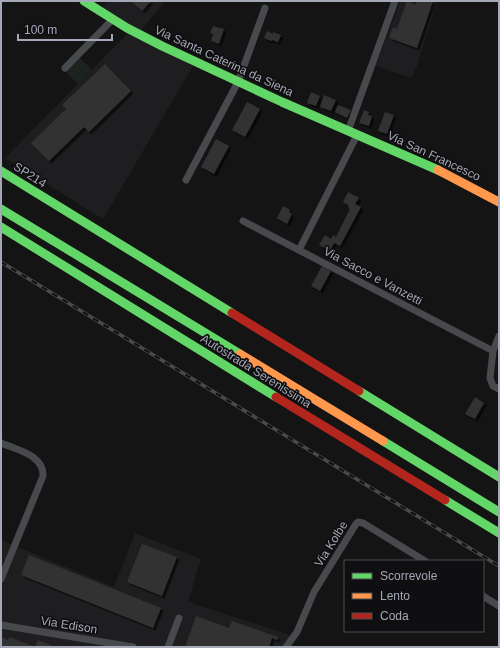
<svg xmlns="http://www.w3.org/2000/svg" width="500" height="648" font-family="Helvetica,sans-serif">
<style>
.built{fill:#1e1e20}
.green{fill:#1c231e}
.building{fill:#323233;filter:url(#shadow)}
.lines{fill:none;stroke-linecap:round;stroke-linejoin:round}
.street{stroke:#48494d;stroke-width:7}
.fast{stroke:#63d668;stroke-width:9}
.slow{stroke:#ff974d;stroke-width:9}
.jam{stroke:#b3261e;stroke-width:9}
.rail-casing{stroke:#484a4d;stroke-width:3.5}
.rail{stroke:#0f0e10;stroke-width:2;stroke-dasharray:6;stroke-linecap:butt}
.labels{text-anchor:middle;stroke-width:3.5;stroke-linejoin:round;paint-order:stroke}
.street-label{font-size:12px;fill:#a5a8b6;stroke:#0f0e10}
</style>
<defs>
<filter id="shadow"><feDropShadow dx="2.5" dy="2.5" stdDeviation="0" flood-color="#0009"/></filter>
</defs>
<rect width="100%" height="100%" fill="#141414"/>
<path class="built" d="M 108,1 L 165,1 L 139,33 L 101,9 Z
M 400,1 L 437,1 L 417,66 L 411,78 L 376,66 Z
M 130,31 L 193,66 L 103,219 L 5,158 Z
M 135,533 L 201,559 L 188,602 L 290,635 L 284,647 L 1,647 L 1,540 L 114,587 Z"/>
<path class="green" d="M 79,57 L 92,70 L 78,84 L 65,71 Z"/>
<path class="building" d="M 131,1 L 151,1 L 142,11 Z
M 407,1 L 416,5 L 417,1 L 433,1 L 417,48 L 389,38 L 393,27 L 397,29 Z
M 213,26 L 224,29 L 219,44 L 211,41 L 213,34 L 210,33 Z
M 267,31 L 273,34 L 273,32 L 281,35 L 278,42 L 272,40 L 271,41 L 264,38 Z
M 105,64 L 131,91 L 89,132 L 84,127 L 49,161 L 31,143 L 66,109 L 62,105 Z
M 311,92 L 320,96 L 316,106 L 307,103 Z
M 324,95 L 336,100 L 331,111 L 320,107 Z
M 247,102 L 260,109 L 245,137 L 232,130 Z
M 338,105 L 351,110 L 347,118 L 335,112 Z
M 364,110 L 369,112 L 368,115 L 372,116 L 369,126 L 359,123 Z
M 385,112 L 394,115 L 387,134 L 378,131 Z
M 216,139 L 229,146 L 214,174 L 201,167 Z
M 348,192 L 359,198 L 355,204 L 361,207 L 340,246 L 334,243 L 330,251 L 319,245 L 325,235 L 331,239 L 333,235 L 336,237 L 350,209 L 348,208 L 349,206 L 343,202 Z
M 283,206 L 290,210 L 289,212 L 292,214 L 287,224 L 277,218 Z
M 322,266 L 331,271 L 320,291 L 311,286 Z
M 406,291 L 412,294 L 408,301 L 402,298 Z
M 475,397 L 484,403 L 475,419 L 465,414 Z
M 142,544 L 177,557 L 162,596 L 127,582 Z
M 29,555 L 161,608 L 153,628 L 21,575 Z
M 196,616 L 229,628 L 232,621 L 278,637 L 277,640 L 272,638 L 269,647 L 266,646 L 265,647 L 185,647 Z
M 1,637 L 8,640 L 9,637 L 35,647 L 38,640 L 55,647 L 1,647 Z"/>
<g class="lines">
<path class="street" d="M 65,68 L 113,19
M 348,131 L 395,1
M 186,180 L 238,82 L 265,8
M 243,221 L 493,351
M 299,250 L 357,135
M 499,336 L 493,351 L 490,378 L 493,386 L 499,389
M 1,443 C 17,450 44,455 43,476 L 1,579
M 483,596 L 499,606
M 1,625 L 133,647
M 168,647 L 179,618
M 286,647 L 297,632 L 314,592 L 356,524 L 358,522 L 363,523 L 425,561"/>
<path class="fast" d="M 84,1 L 127,28 L 162,46 L 282,102 L 438,170
M 1,171 L 232,313
M 1,209 L 240,354
M 1,227 L 276,397
M 359,391 L 499,477
M 383,441 L 499,512
M 445,500 L 499,533"/>
<path class="slow" d="M 438,170 L 499,202
M 240,354 L 383,441"/>
<path class="jam" d="M 232,313 L 359,391
M 276,397 L 445,500"/>
<g class="rail-casing">
<path id="rail" d="M 1,262 L 499,566"/>
</g>
<use href="#rail" class="rail"/>
</g>
<g class="labels">
<g class="street-label">
<text transform="translate(224 61) rotate(25)" y="4">Via Santa Caterina da Siena</text>
<text transform="translate(434 156) rotate(25)" y="4">Via San Francesco</text>
<text transform="translate(30 175) rotate(32)" y="4">SP214</text>
<text transform="translate(373 276) rotate(28)" y="4">Via Sacco e Vanzetti</text>
<text transform="translate(256 371) rotate(32)" y="4">Autostrada Serenissima</text>
<text transform="translate(331 544) rotate(-58)" y="4">Via Kolbe</text>
<text transform="translate(69 625) rotate(9)" y="4">Via Edison</text>
</g>
</g>
<rect width="500" height="648" fill="none" stroke="#a5a8b6" stroke-width="4"/>
<rect x="344" y="560" width="140" height="72" fill="#0f0e10" stroke="#4b4c52"/>
<rect x="352" y="573" width="20" height="6" fill="#63d668" stroke="#4b4c52"/>
<text x="380" y="580" font-size="12" fill="#a5a8b6">Scorrevole</text>
<rect x="352" y="593" width="20" height="6" fill="#ff974d" stroke="#4b4c52"/>
<text x="380" y="600" font-size="12" fill="#a5a8b6">Lento</text>
<rect x="352" y="613" width="20" height="6" fill="#b3261e" stroke="#4b4c52"/>
<text x="380" y="620" font-size="12" fill="#a5a8b6">Coda</text>
<path d="M18 34v6h94v-6" fill="none" stroke="#a5a8b6" stroke-width="2"/>
<text x="24" y="34" font-size="12" fill="#a5a8b6" stroke="#0f0e10" stroke-width="3" paint-order="stroke">100 m</text>
</svg>
